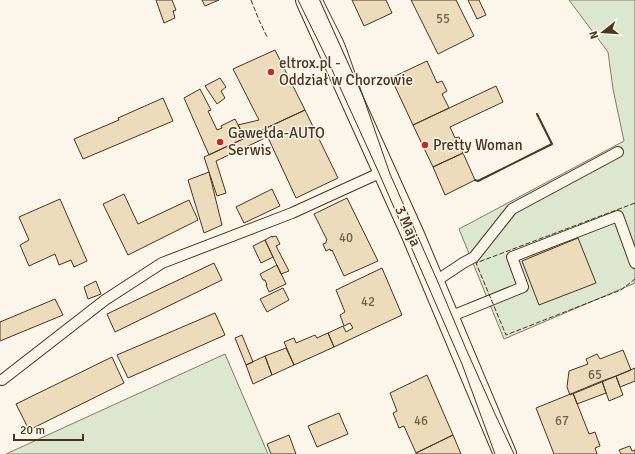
<svg xmlns="http://www.w3.org/2000/svg" width="635" height="454" font-family="Signika,sans-serif">
<style>
.green{fill:#dce7d0;stroke:#887966}
.building{fill:#ecdcbc;stroke:#4a3520}
.lines{fill:none;stroke-linecap:round;stroke-linejoin:round}
.service-casing{stroke:#4a3520;stroke-width:12}
.primary-casing{stroke:#4a3520;stroke-width:24}
.service{stroke:#fbf6e9;stroke-width:10}
.primary{stroke:#fbf6e9;stroke-width:22}
.tram{stroke:#4a3520;stroke-width:1}
.fence{stroke:#4a3520;stroke-width:1;stroke-dasharray:5 2;stroke-linecap:butt}
.wall{stroke:#4a3520;stroke-width:2}
.poi-dot{fill:#c62828;stroke:#fbf6e9;stroke-width:1.5}
.labels{text-anchor:middle;stroke-width:3;stroke-linejoin:round;paint-order:stroke}
.number-label{font-size:13px;fill:#725f47}
.poi-label{font-size:15px;fill:#4a3520;stroke:#fbf6e9;text-anchor:start}
.street-label{font-size:15px;fill:#4a3520;stroke:#fbf6e9}
</style>
<rect width="100%" height="100%" fill="#fbf6e9"/>
<path class="green" d="M 569,0 L 635,0 L 635,283 L 504,339 L 459,229 L 624,141 L 613,89 L 608,52 Z
M 225,354 L 268,454 L 6,454 Z"/>
<path class="building" d="M 156,0 L 172,0 L 176,10 L 173,11 L 175,18 L 164,23 Z
M 202,0 L 219,0 L 205,6 Z
M 352,0 L 386,0 L 392,13 L 364,26 Z
M 411,0 L 456,0 L 474,36 L 438,54 Z
M 468,0 L 479,0 L 486,15 L 477,19 Z
M 275,50 L 305,110 L 245,138 L 238,125 L 259,120 L 233,69 Z
M 427,61 L 437,83 L 442,81 L 447,91 L 442,94 L 449,108 L 413,125 L 391,78 Z
M 220,78 L 226,87 L 221,91 L 225,98 L 217,104 L 205,86 Z
M 496,86 L 503,102 L 450,127 L 455,138 L 459,137 L 464,147 L 461,149 L 463,153 L 433,167 L 413,125 Z
M 200,89 L 211,110 L 208,111 L 217,130 L 222,128 L 221,126 L 235,119 L 245,138 L 209,155 L 184,98 Z
M 163,98 L 173,121 L 83,159 L 74,139 L 119,120 L 118,118 Z
M 305,110 L 338,178 L 296,198 L 264,129 Z
M 260,131 L 263,139 L 216,161 L 226,193 L 217,196 L 204,157 Z
M 463,153 L 475,180 L 445,195 L 433,167 Z
M 209,172 L 222,225 L 204,233 L 188,180 Z
M 272,189 L 280,206 L 244,223 L 236,207 Z
M 124,194 L 138,224 L 189,200 L 198,220 L 128,255 L 103,204 Z
M 347,198 L 378,261 L 344,276 L 332,250 L 331,251 L 330,249 L 326,251 L 323,244 L 326,243 L 326,241 L 327,240 L 314,214 Z
M 60,199 L 87,261 L 74,267 L 71,260 L 59,265 L 55,254 L 29,266 L 20,245 L 29,240 L 19,217 Z
M 272,236 L 272,237 L 276,236 L 280,244 L 276,246 L 289,271 L 281,274 L 265,240 Z
M 578,238 L 596,283 L 539,305 L 522,261 Z
M 265,240 L 273,257 L 261,263 L 253,246 Z
M 214,263 L 222,280 L 115,332 L 107,314 Z
M 277,265 L 286,284 L 269,292 L 266,285 L 267,285 L 265,280 L 263,280 L 260,274 Z
M 382,268 L 402,315 L 334,347 L 328,333 L 343,326 L 346,332 L 353,328 L 350,323 L 344,326 L 340,315 L 345,312 L 336,290 Z
M 96,281 L 101,294 L 88,299 L 84,287 Z
M 283,288 L 289,300 L 267,312 L 260,299 Z
M 55,299 L 63,315 L 0,341 L 0,322 Z
M 215,313 L 225,335 L 128,378 L 117,355 Z
M 328,333 L 334,347 L 294,365 L 284,342 L 294,338 L 296,343 L 315,335 L 317,338 Z
M 242,335 L 253,362 L 246,365 L 235,338 Z
M 286,348 L 294,365 L 272,375 L 265,356 Z
M 623,350 L 631,370 L 570,395 L 567,387 L 569,371 L 588,364 L 586,359 L 597,354 L 600,359 Z
M 265,356 L 272,375 L 253,384 L 246,365 Z
M 112,357 L 124,383 L 29,430 L 16,404 Z
M 635,368 L 635,381 L 620,387 L 616,376 Z
M 427,375 L 453,435 L 416,453 L 404,426 L 399,428 L 393,413 L 397,411 L 390,393 Z
M 616,376 L 623,395 L 609,401 L 602,381 Z
M 602,381 L 606,393 L 577,404 L 573,393 Z
M 573,393 L 589,434 L 595,432 L 600,446 L 595,448 L 597,454 L 554,454 L 536,408 Z
M 339,413 L 348,434 L 317,447 L 308,426 Z
M 289,435 L 296,454 L 271,454 L 267,444 Z
M 453,435 L 461,454 L 416,454 L 416,453 Z
M 630,446 L 632,451 L 635,450 L 635,454 L 621,454 L 619,450 Z"/>
<g class="lines">
<g class="service-casing">
<path id="service" d="M 433,283 L 463,263 L 474,257 L 512,209 L 618,152
M 447,318 L 523,287 L 512,257 L 618,216 L 635,263
M 2,380 L 105,300 L 162,263 L 292,213 L 384,171"/>
</g>
<g class="primary-casing">
<path id="primary" d="M 307,0 L 413,235 L 505,454"/>
</g>
<use href="#service" class="service"/>
<use href="#primary" class="primary"/>
<path class="tram" d="M 298,0 L 328,61 L 379,173 L 462,364 L 495,454
M 323,0 L 343,40 L 347,50 L 390,174 L 437,280 L 466,349 L 495,414 L 514,454"/>
<path class="fence" d="M 251,0 L 259,20 L 267,37 L 266,37
M 635,203 L 476,263 L 506,335 L 621,290 L 635,279"/>
<path class="wall" d="M 475,180 L 478,181 L 552,144 L 537,114"/>
</g>
<g class="poi-dot">
<circle cx="271" cy="72" r="4"/>
<circle cx="220" cy="142" r="4"/>
<circle cx="425" cy="145" r="4"/>
</g>
<g class="labels">
<g class="number-label">
<text x="443" y="23">55</text>
<text x="346" y="242">40</text>
<text x="368" y="306">42</text>
<text x="595" y="379">65</text>
<text x="421" y="425">46</text>
<text x="562" y="425">67</text>
</g>
<g class="poi-label">
<text x="279" y="68">eltrox.pl -<tspan x="279" dy="17">Oddział w Chorzowie</tspan></text>
<text x="228" y="138">Gawełda-AUTO<tspan x="228" dy="17">Serwis</tspan></text>
<text x="433" y="150">Pretty Woman</text>
</g>
<g class="street-label">
<text transform="translate(408 226) rotate(66)" y="5">3 Maja</text>
</g>
</g>
<g transform="translate(603 32) rotate(253)" stroke="#fbf6e9" stroke-width="3" paint-order="stroke">
<path d="M0-3L7 15L0 10L-7 15Z" fill="#4a3520"/>
<text y="-6" font-size="11" font-weight="bold" text-anchor="middle" fill="#4a3520">N</text>
</g>
<path d="M14 434v6h69v-6" fill="none" stroke="#4a3520" stroke-width="2"/>
<text x="20" y="434" font-size="12" fill="#4a3520" stroke="#fbf6e9" stroke-width="3" paint-order="stroke">20 m</text>
</svg>
